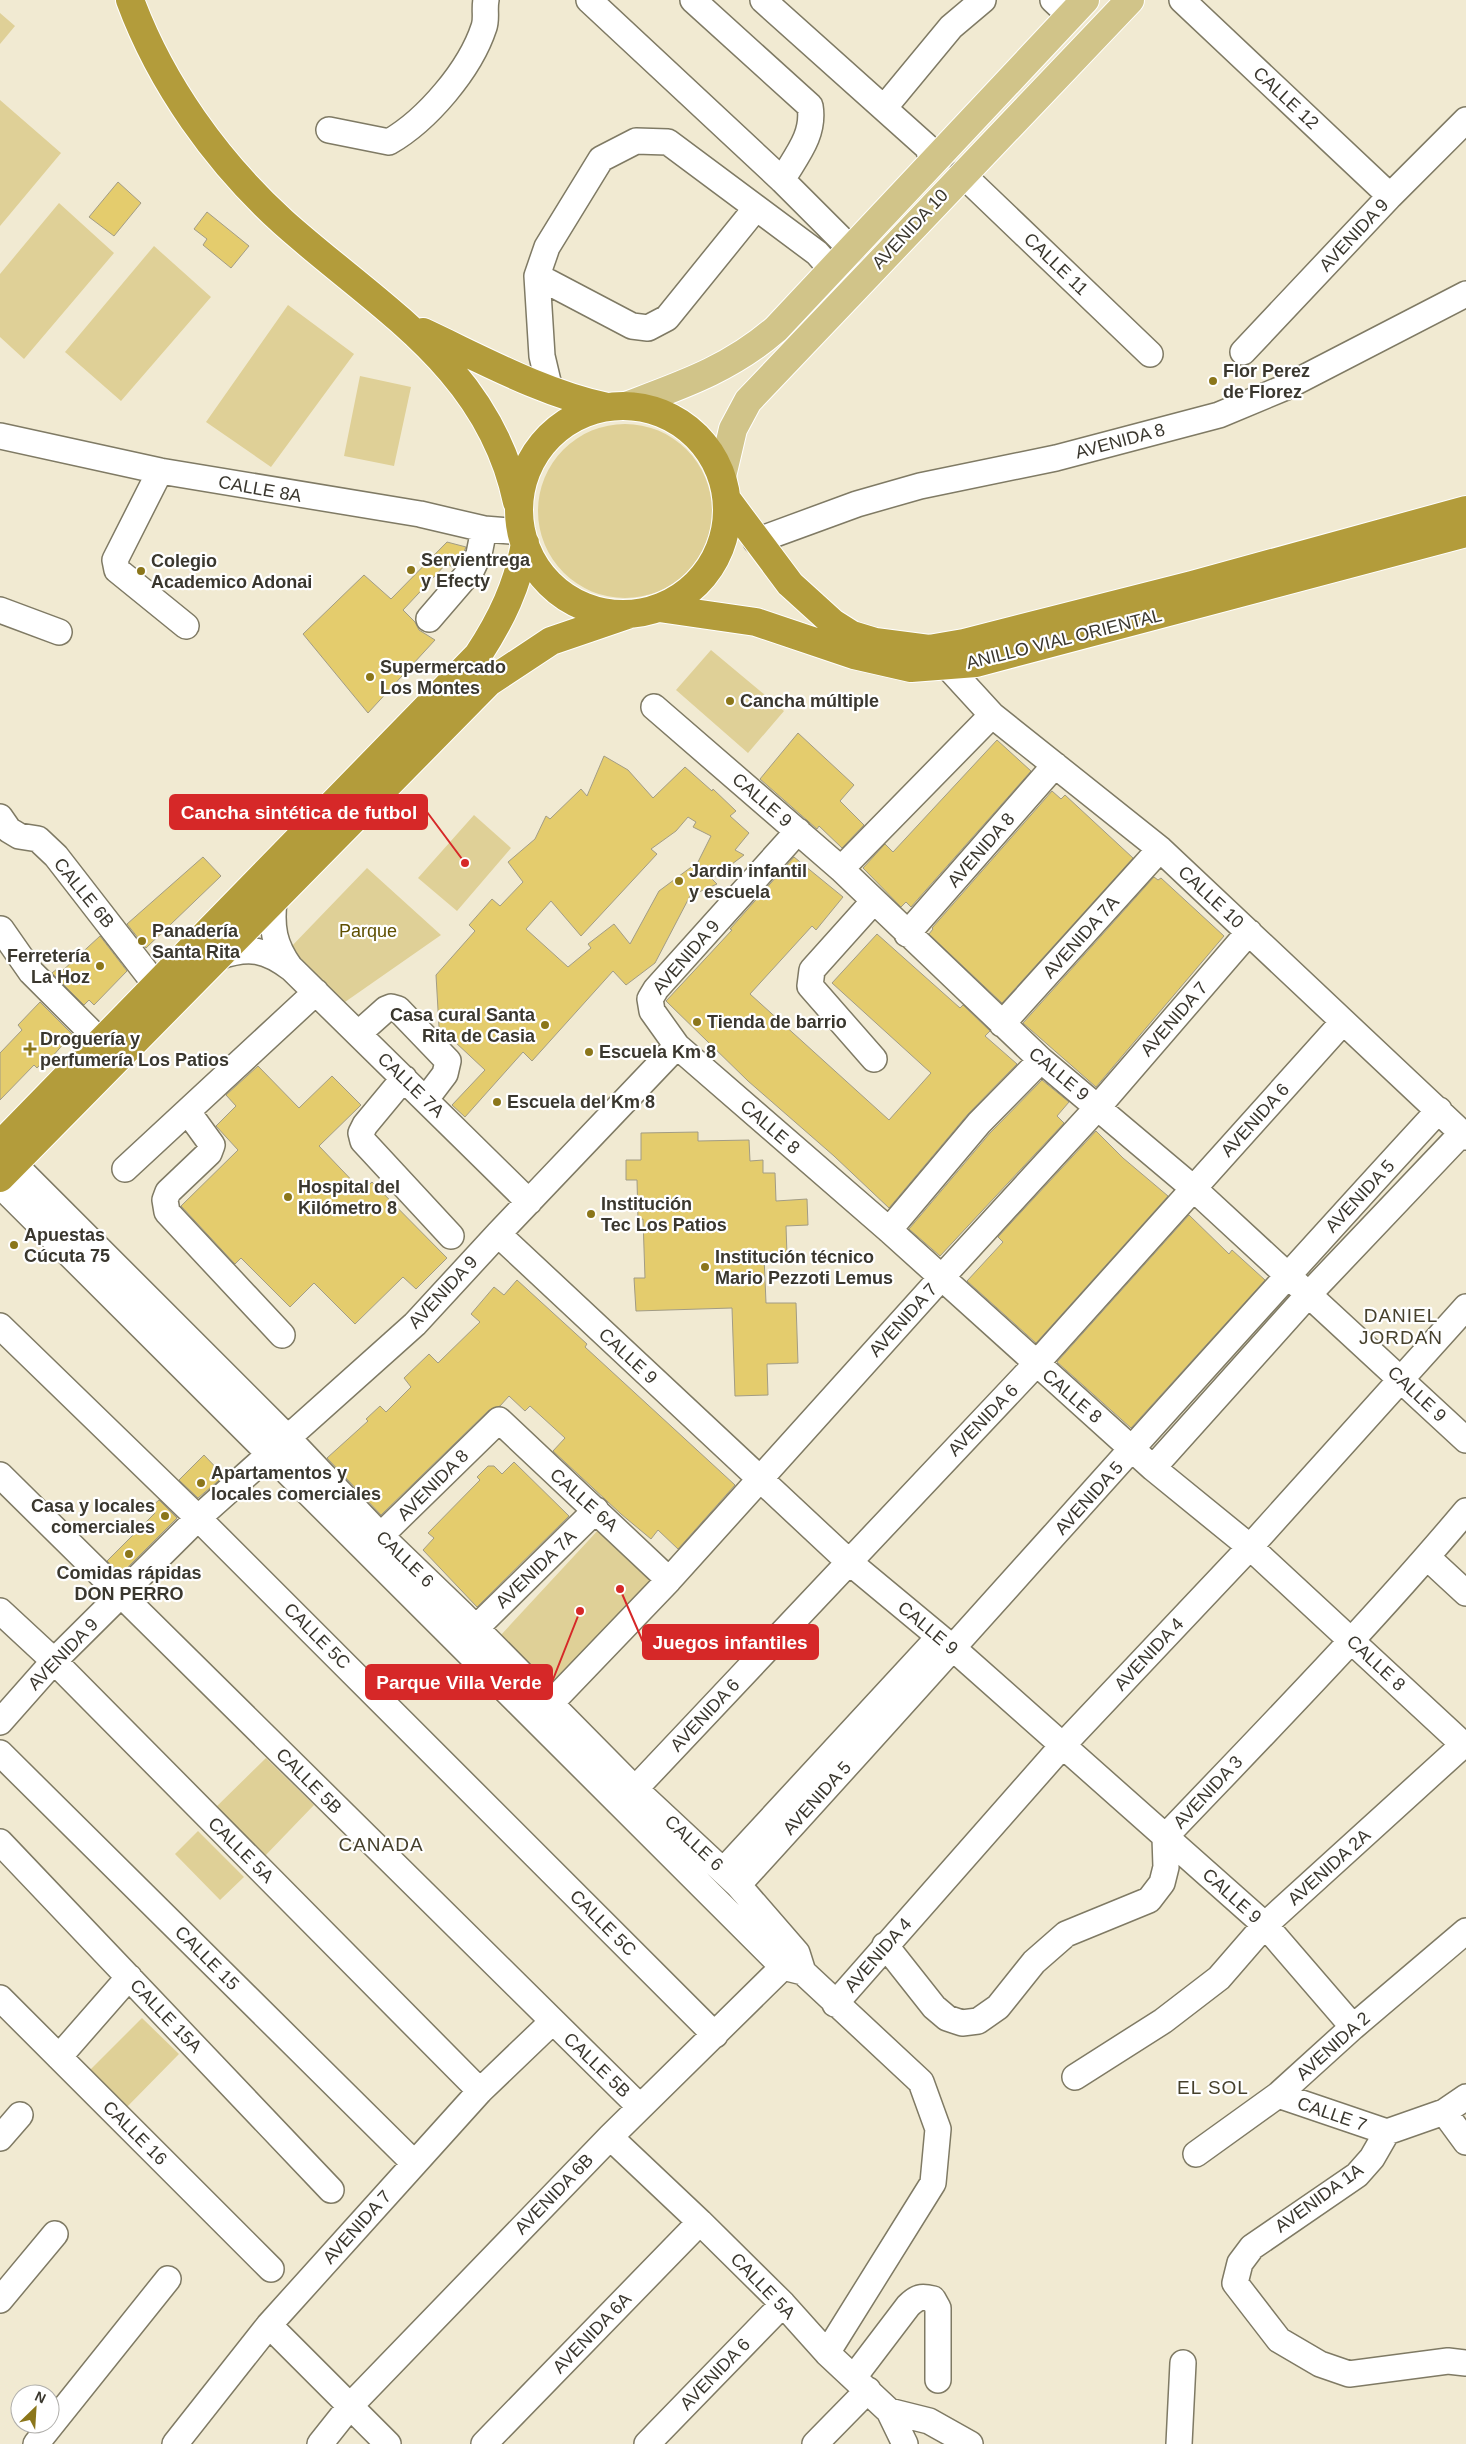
<svg xmlns="http://www.w3.org/2000/svg" width="1466" height="2444" font-family="Helvetica,sans-serif">
<style>
.green{fill:#dfd097}
.building{fill:#e4cc6d;stroke:#a29c85;fill-rule:evenodd}
.lines{fill:none;stroke-linecap:round;stroke-linejoin:round}
.minor-casing{stroke:#7f7a64;stroke-width:28}
.major-casing{stroke:#fff;stroke-width:30}
.highway-casing{stroke:#fff;stroke-width:30}
.minor{stroke:#fff;stroke-width:25}
.major{stroke:#d1c489;stroke-width:28}
.highway{stroke:#b39c3b;stroke-width:28}
.poi-dot{fill:#8b761a;stroke:#fff;stroke-width:2}
.labels{text-anchor:middle;stroke-width:4.5;stroke-linejoin:round;paint-order:stroke}
.street-label{font-size:18px;fill:#3a372e;stroke:#fff}
.poi-label{font-size:18px;font-weight:bold;fill:#3a372e;stroke:#fff;text-anchor:start}
.park-label{font-size:18px;fill:#5f4f00;stroke:#fff}
.neighbourhood-label{font-size:19px;letter-spacing:1px;fill:#46402c;stroke:#fff}
.leader{fill:none;stroke:#d62828;stroke-width:2}
.callout-dot{fill:#d62828;stroke:#fff;stroke-width:2}
.callout{fill:#d62828;stroke:#d62828;stroke-width:2}
.callout-label{font-size:19px;text-anchor:middle;font-weight:bold;fill:#fff}
</style>
<rect width="100%" height="100%" fill="#f1ead2"/>
<path class="green" d="M 0,13 L 15,26 L 0,44 Z
M 0,100 L 61,153 L 0,226 Z
M 59,203 L 114,253 L 24,359 L 0,337 L 0,274 Z
M 154,246 L 211,297 L 121,401 L 65,352 Z
M 288,305 L 354,354 L 271,467 L 206,422 Z
M 360,376 L 411,387 L 394,466 L 344,456 Z
M538 511a87 87 0 1 1 174 0a87 87 0 1 1-174 0Z
M 711,650 L 784,711 L 748,753 L 676,690 Z
M 474,815 L 511,848 L 457,911 L 418,878 Z
M 367,868 L 441,935 L 345,1002 L 289,949 Z
M 600,1528 L 660,1585 L 558,1693 L 500,1636 Z
M 266,1758 L 314,1805 L 262,1859 L 214,1809 Z
M 198,1831 L 244,1877 L 220,1900 L 175,1854 Z
M 142,2018 L 179,2054 L 123,2111 L 86,2074 Z"/>
<path class="building" d="M 118,182 L 141,203 L 114,236 L 89,217 Z
M 207,212 L 249,246 L 231,268 L 203,245 L 207,239 L 194,229 Z
M 447,542 L 466,547 L 460,561 L 453,568 L 447,563 L 403,610 L 415,622 L 419,630 L 435,640 L 368,713 L 303,634 L 364,575 L 391,599 Z
M 798,733 L 854,785 L 840,801 L 864,825 L 842,848 L 819,826 L 817,829 L 760,779 Z
M 997,740 L 1031,771 L 911,907 L 906,902 L 901,907 L 863,868 L 885,844 L 893,852 Z
M 604,756 L 628,770 L 653,798 L 685,767 L 712,791 L 713,789 L 736,811 L 730,816 L 749,833 L 735,850 L 744,855 L 712,879 L 717,884 L 690,896 L 655,963 L 626,985 L 613,971 L 532,1061 L 523,1052 L 465,1117 L 452,1105 L 485,1070 L 439,1027 L 436,975 L 475,931 L 469,925 L 492,899 L 500,906 L 523,882 L 508,862 L 535,839 L 546,816 L 550,819 L 581,789 L 587,796 ZM 688,817 L 696,822 L 693,827 L 711,836 L 698,862 L 659,891 L 630,944 L 614,924 L 588,944 L 591,948 L 568,967 L 526,929 L 551,901 L 581,936 L 657,854 L 651,849 L 676,831 Z
M 1052,791 L 1061,799 L 1065,795 L 1133,858 L 1002,1003 L 929,934 L 933,929 L 932,928 Z
M 203,857 L 221,876 L 146,948 L 127,924 Z
M 794,857 L 843,897 L 816,930 L 812,926 L 750,994 L 889,1120 L 931,1073 L 832,983 L 877,934 L 960,1008 L 963,1005 L 990,1031 L 985,1036 L 1017,1064 L 968,1114 L 889,1208 L 834,1156 L 748,1081 L 666,1001 L 732,930 L 730,929 Z
M 1154,877 L 1158,880 L 1161,878 L 1224,936 L 1096,1087 L 1023,1023 Z
M 100,936 L 127,971 L 94,1005 L 89,1000 L 84,1005 L 52,973 L 57,969 L 61,972 Z
M 40,1002 L 72,1034 L 52,1057 L 49,1055 L 37,1068 L 34,1065 L 0,1100 L 0,1053 L 22,1030 L 18,1025 Z
M 258,1066 L 299,1108 L 332,1076 L 361,1105 L 319,1146 L 362,1191 L 372,1182 L 447,1258 L 416,1289 L 403,1277 L 355,1324 L 314,1283 L 290,1307 L 241,1258 L 235,1264 L 181,1206 L 238,1150 L 216,1126 L 236,1106 L 226,1095 Z
M 1042,1080 L 1069,1102 L 1057,1116 L 1064,1123 L 940,1256 L 909,1229 L 990,1133 Z
M 1096,1131 L 1123,1158 L 1168,1196 L 1036,1343 L 967,1281 L 1003,1242 L 998,1237 Z
M 698,1132 L 698,1141 L 749,1140 L 750,1161 L 763,1160 L 763,1173 L 775,1173 L 776,1201 L 807,1199 L 808,1225 L 786,1226 L 787,1255 L 764,1256 L 766,1303 L 796,1303 L 798,1363 L 767,1364 L 768,1395 L 735,1396 L 732,1308 L 636,1311 L 634,1278 L 645,1278 L 643,1219 L 638,1220 L 637,1180 L 626,1180 L 626,1160 L 641,1160 L 641,1133 Z
M 1189,1215 L 1229,1254 L 1232,1250 L 1265,1280 L 1131,1428 L 1057,1362 Z
M 517,1280 L 587,1344 L 585,1347 L 735,1485 L 678,1549 L 658,1530 L 651,1539 L 621,1514 L 553,1451 L 565,1438 L 530,1406 L 525,1411 L 509,1396 L 500,1406 L 489,1410 L 381,1515 L 327,1458 L 368,1421 L 366,1419 L 380,1406 L 386,1412 L 411,1387 L 404,1378 L 429,1354 L 438,1363 L 480,1322 L 471,1314 L 494,1287 L 504,1295 Z
M 204,1455 L 224,1476 L 198,1498 L 179,1480 Z
M 514,1462 L 569,1516 L 477,1607 L 423,1550 L 434,1538 L 428,1533 L 480,1480 L 477,1477 L 488,1466 L 494,1466 L 502,1474 Z
M 159,1500 L 177,1518 L 121,1574 L 107,1561 L 155,1513 L 150,1508 Z"/>
<g class="lines">
<g class="minor-casing">
<path id="minor" d="M 589,0 L 782,180 L 852,250
M 693,0 L 810,106 C 815,135 796,156 782,180
M 763,0 L 926,146 L 934,159
M 1053,0 L 1070,16
M 1182,0 L 1390,196
M 884,108 L 951,27 L 983,0
M 329,130 L 389,142 C 427,120 470,70 484,27 C 487,19 484,9 486,0
M 962,174 L 1150,354
M 537,276 L 632,326 L 648,328 L 667,318 L 756,208
M 1243,352 L 1390,196 L 1466,120
M 550,390 L 542,356 L 537,276 L 547,247 L 601,159 L 636,141 L 668,142 L 817,253 L 832,270
M 0,436 L 160,471 L 420,514 L 484,529 L 522,532
M 160,471 L 115,560 L 117,570 L 186,626
M 756,541 L 857,504 L 920,486 L 1056,458 L 1219,415 L 1286,387 L 1466,294
M 0,610 L 59,632
M 429,619 L 472,569 L 479,554 L 484,529
M 948,667 L 992,715 L 1160,849 L 1466,1137
M 654,707 L 841,869 L 1041,1060 L 1193,1188 L 1466,1440
M 0,817 L 9,830 L 19,836 L 38,839 L 56,856 L 156,985
M 798,831 L 656,989 L 650,999 L 652,1011 L 677,1046 L 889,1230 L 1153,1468 L 1250,1547 L 1466,1747
M 841,869 L 992,715
M 274,901 C 271,927 274,945 290,967
M 873,902 L 812,970 L 810,986 L 874,1059
M 1,929 L 31,972 L 101,1042
M 907,934 L 1055,765
M 218,957 C 249,946 266,949 292,969 L 529,1202
M 1002,1024 L 1160,849
M 358,1034 L 386,1009 L 391,1007 L 398,1009 L 448,1061 L 445,1074 L 426,1099
M 404,1078 L 365,1125 L 361,1133 L 363,1141 L 451,1236
M 188,1112 L 212,1145 L 209,1153 L 168,1192 L 165,1200 L 167,1212 L 282,1335
M 0,1150 L 287,1437 L 381,1536 L 462,1614 L 635,1789 L 738,1885 L 797,1953 L 803,1972 L 921,2082 L 938,2129 L 933,2183 L 827,2353
M 125,1169 L 316,992
M 0,1185 L 783,1967 L 803,1972
M 889,1230 L 979,1123 L 1041,1060
M 498,1234 L 848,1561 L 954,1649 L 1265,1925 L 1353,2027
M 0,1326 L 198,1518 L 715,2035
M 1153,1468 L 1309,1294 L 1462,1133
M 0,1475 L 640,2107
M 370,1546 L 499,1420 L 669,1580
M 1427,1557 L 1466,1593
M 0,1611 L 54,1661 L 480,2091
M 476,1628 L 596,1510
M 550,1704 L 669,1580 L 941,1278 L 1098,1107 L 1249,932
M 0,1722 L 54,1661 L 198,1518 L 415,1324 L 498,1234 L 677,1046
M 0,1753 L 414,2163
M 635,1789 L 1036,1364 L 1343,1022
M 0,1842 L 331,2190
M 723,1871 L 939,1637
M 738,1885 C 973,1628 1203,1366 1439,1110
M 885,1945 L 934,2007 L 947,2018 L 962,2023 L 978,2021 L 998,2007 L 1034,1962 L 1066,1934 L 1149,1900 L 1162,1883 L 1166,1867 L 1165,1837 C 1267,1730 1371,1624 1466,1511
M 0,1998 L 271,2269
M 835,2004 L 1063,1745 L 1250,1547 L 1466,1307
M 59,2057 L 129,1977
M 1075,2077 L 1163,2021 L 1219,1978 L 1265,1925 L 1463,1745
M 1278,2095 L 1387,2132
M 1466,2097 L 1444,2112 L 1387,2132 L 1372,2158 L 1357,2175 L 1252,2247 L 1240,2263 L 1235,2283 L 1279,2340 L 1320,2364 L 1349,2374 L 1448,2361 L 1466,2363
M 1444,2112 L 1466,2142
M 610,2137 L 700,2222 L 783,2304 L 827,2353 L 889,2411 L 905,2444
M 0,2138 L 20,2115
M 1196,2154 L 1278,2095 L 1353,2027 L 1466,1931
M 0,2300 L 55,2234
M 269,2325 L 388,2444
M 854,2377 L 908,2306 C 917,2297 921,2296 933,2299 L 938,2308 L 938,2380
M 889,2411 L 929,2421 L 970,2444
M 36,2444 L 168,2279
M 175,2444 L 269,2325 L 480,2091 L 552,2022
M 320,2444 L 351,2405 L 610,2137 L 795,1955
M 484,2444 L 700,2222
M 647,2444 L 783,2304
M 815,2444 L 868,2390
M 1179,2444 L 1183,2363"/>
</g>
<g class="major-casing">
<path id="major" d="M 626,406 C 682,385 730,369 776,329 L 1085,0
M 722,476 L 733,429 L 748,401 L 1130,0"/>
</g>
<g class="highway-casing">
<path id="highway" d="M 130,0 C 161,84 217,162 283,222 C 378,307 489,367 517,502
M 423,332 C 483,360 542,393 607,407
M519 510a104 104 0 1 1 208 0a104 104 0 1 1-208 0Z
M 728,501 L 790,584 L 833,623 L 852,635 L 875,642 L 929,649 L 964,643 L 1192,585 L 1466,510
M 659,608 L 756,622 L 854,655 L 911,668 L 976,663 L 1466,533
M 0,1145 L 478,655 C 501,620 518,585 525,543
M 0,1178 L 489,682 L 551,641 L 630,614"/>
</g>
<use href="#minor" class="minor"/>
<use href="#major" class="major"/>
<use href="#highway" class="highway"/>
</g>
<g class="poi-dot">
<circle cx="1213" cy="381" r="5"/>
<circle cx="411" cy="570" r="5"/>
<circle cx="141" cy="571" r="5"/>
<circle cx="370" cy="677" r="5"/>
<circle cx="730" cy="701" r="5"/>
<circle cx="679" cy="881" r="5"/>
<circle cx="142" cy="941" r="5"/>
<circle cx="100" cy="966" r="5"/>
<circle cx="697" cy="1022" r="5"/>
<circle cx="545" cy="1025" r="5"/>
<path d="M27.5 1041.5h5v5h5v5h-5v5h-5v-5h-5v-5h5z"/>
<circle cx="589" cy="1052" r="5"/>
<circle cx="497" cy="1102" r="5"/>
<circle cx="288" cy="1197" r="5"/>
<circle cx="591" cy="1214" r="5"/>
<circle cx="14" cy="1245" r="5"/>
<circle cx="705" cy="1267" r="5"/>
<circle cx="201" cy="1483" r="5"/>
<circle cx="165" cy="1516" r="5"/>
<circle cx="129" cy="1554" r="5"/>
</g>
<g class="labels">
<g class="street-label">
<text transform="translate(1286 98) rotate(43)" y="6">CALLE 12</text>
<text transform="translate(910 229) rotate(-47)" y="6">AVENIDA 10</text>
<text transform="translate(1354 235) rotate(-47)" y="6">AVENIDA 9</text>
<text transform="translate(1056 264) rotate(44)" y="6">CALLE 11</text>
<text transform="translate(1120 441) rotate(-15)" y="6">AVENIDA 8</text>
<text transform="translate(260 489) rotate(10)" y="6">CALLE 8A</text>
<text transform="translate(1064 639) rotate(-14)" y="6">ANILLO VIAL ORIENTAL</text>
<text transform="translate(762 800) rotate(41)" y="6">CALLE 9</text>
<text transform="translate(981 850) rotate(-49)" y="6">AVENIDA 8</text>
<text transform="translate(84 893) rotate(51)" y="6">CALLE 6B</text>
<text transform="translate(1211 897) rotate(43)" y="6">CALLE 10</text>
<text transform="translate(1081 937) rotate(-48)" y="6">AVENIDA 7A</text>
<text transform="translate(686 957) rotate(-49)" y="6">AVENIDA 9</text>
<text transform="translate(1174 1019) rotate(-49)" y="6">AVENIDA 7</text>
<text transform="translate(1059 1074) rotate(40)" y="6">CALLE 9</text>
<text transform="translate(411 1085) rotate(44)" y="6">CALLE 7A</text>
<text transform="translate(1255 1120) rotate(-48)" y="6">AVENIDA 6</text>
<text transform="translate(770 1127) rotate(41)" y="6">CALLE 8</text>
<text transform="translate(1360 1196) rotate(-47)" y="6">AVENIDA 5</text>
<text transform="translate(443 1292) rotate(-47)" y="6">AVENIDA 9</text>
<text transform="translate(903 1320) rotate(-48)" y="6">AVENIDA 7</text>
<text transform="translate(628 1356) rotate(43)" y="6">CALLE 9</text>
<text transform="translate(1417 1394) rotate(43)" y="6">CALLE 9</text>
<text transform="translate(1072 1396) rotate(41)" y="6">CALLE 8</text>
<text transform="translate(983 1420) rotate(-46)" y="6">AVENIDA 6</text>
<text transform="translate(433 1485) rotate(-45)" y="6">AVENIDA 8</text>
<text transform="translate(1089 1498) rotate(-48)" y="6">AVENIDA 5</text>
<text transform="translate(584 1500) rotate(42)" y="6">CALLE 6A</text>
<text transform="translate(405 1559) rotate(44)" y="6">CALLE 6</text>
<text transform="translate(536 1569) rotate(-44)" y="6">AVENIDA 7A</text>
<text transform="translate(928 1628) rotate(40)" y="6">CALLE 9</text>
<text transform="translate(317 1636) rotate(45)" y="6">CALLE 5C</text>
<text transform="translate(63 1654) rotate(-46)" y="6">AVENIDA 9</text>
<text transform="translate(1149 1654) rotate(-47)" y="6">AVENIDA 4</text>
<text transform="translate(1376 1663) rotate(43)" y="6">CALLE 8</text>
<text transform="translate(705 1715) rotate(-47)" y="6">AVENIDA 6</text>
<text transform="translate(309 1781) rotate(45)" y="6">CALLE 5B</text>
<text transform="translate(1208 1792) rotate(-47)" y="6">AVENIDA 3</text>
<text transform="translate(817 1798) rotate(-48)" y="6">AVENIDA 5</text>
<text transform="translate(694 1843) rotate(43)" y="6">CALLE 6</text>
<text transform="translate(241 1850) rotate(45)" y="6">CALLE 5A</text>
<text transform="translate(1329 1867) rotate(-42)" y="6">AVENIDA 2A</text>
<text transform="translate(1232 1896) rotate(42)" y="6">CALLE 9</text>
<text transform="translate(603 1923) rotate(45)" y="6">CALLE 5C</text>
<text transform="translate(878 1955) rotate(-49)" y="6">AVENIDA 4</text>
<text transform="translate(207 1958) rotate(45)" y="6">CALLE 15</text>
<text transform="translate(166 2016) rotate(46)" y="6">CALLE 15A</text>
<text transform="translate(1333 2046) rotate(-42)" y="6">AVENIDA 2</text>
<text transform="translate(597 2065) rotate(44)" y="6">CALLE 5B</text>
<text transform="translate(1332 2114) rotate(19)" y="6">CALLE 7</text>
<text transform="translate(135 2133) rotate(45)" y="6">CALLE 16</text>
<text transform="translate(554 2194) rotate(-46)" y="6">AVENIDA 6B</text>
<text transform="translate(1319 2198) rotate(-36)" y="6">AVENIDA 1A</text>
<text transform="translate(357 2227) rotate(-48)" y="6">AVENIDA 7</text>
<text transform="translate(763 2286) rotate(46)" y="6">CALLE 5A</text>
<text transform="translate(592 2333) rotate(-46)" y="6">AVENIDA 6A</text>
<text transform="translate(715 2374) rotate(-46)" y="6">AVENIDA 6</text>
</g>
<g class="poi-label">
<text x="1223" y="377">Flor Perez<tspan x="1223" dy="21">de Florez</tspan></text>
<text x="421" y="566">Servientrega<tspan x="421" dy="21">y Efecty</tspan></text>
<text x="151" y="567">Colegio<tspan x="151" dy="21">Academico Adonai</tspan></text>
<text x="380" y="673">Supermercado<tspan x="380" dy="21">Los Montes</tspan></text>
<text x="740" y="707">Cancha múltiple</text>
<text x="689" y="877">Jardin infantil<tspan x="689" dy="21">y escuela</tspan></text>
<text x="152" y="937">Panadería<tspan x="152" dy="21">Santa Rita</tspan></text>
<text x="90" y="962" text-anchor="end">Ferretería<tspan x="90" dy="21">La Hoz</tspan></text>
<text x="535" y="1021" text-anchor="end">Casa cural Santa<tspan x="535" dy="21">Rita de Casia</tspan></text>
<text x="707" y="1028">Tienda de barrio</text>
<text x="40" y="1045">Droguería y<tspan x="40" dy="21">perfumería Los Patios</tspan></text>
<text x="599" y="1058">Escuela Km 8</text>
<text x="507" y="1108">Escuela del Km 8</text>
<text x="298" y="1193">Hospital del<tspan x="298" dy="21">Kilómetro 8</tspan></text>
<text x="601" y="1210">Institución<tspan x="601" dy="21">Tec Los Patios</tspan></text>
<text x="24" y="1241">Apuestas<tspan x="24" dy="21">Cúcuta 75</tspan></text>
<text x="715" y="1263">Institución técnico<tspan x="715" dy="21">Mario Pezzoti Lemus</tspan></text>
<text x="211" y="1479">Apartamentos y<tspan x="211" dy="21">locales comerciales</tspan></text>
<text x="155" y="1512" text-anchor="end">Casa y locales<tspan x="155" dy="21">comerciales</tspan></text>
<text x="129" y="1579" text-anchor="middle">Comidas rápidas<tspan x="129" dy="21">DON PERRO</tspan></text>
</g>
<g class="park-label">
<text x="368" y="937">Parque</text>
</g>
<g class="neighbourhood-label">
<text x="1401" y="1322">DANIEL<tspan x="1401" dy="22">JORDAN</tspan></text>
<text x="381" y="1851">CANADA</text>
<text x="1213" y="2094">EL SOL</text>
</g>
</g>
<path class="leader" d="M465 863L427 812M620 1589L643 1642M580 1611L552 1682"/>
<g class="callout-dot">
<circle cx="465" cy="863" r="5"/>
<circle cx="620" cy="1589" r="5"/>
<circle cx="580" cy="1611" r="5"/>
</g>
<g class="callout">
<rect x="170" y="795" width="257" height="34" rx="5"/>
<rect x="643" y="1625" width="175" height="34" rx="5"/>
<rect x="366" y="1665" width="186" height="34" rx="5"/>
</g>
<g class="callout-label">
<text x="299" y="819">Cancha sintética de futbol</text>
<text x="730" y="1649">Juegos infantiles</text>
<text x="459" y="1689">Parque Villa Verde</text>
</g>
<g transform="translate(35 2409) rotate(25)"><circle r="24" fill="#ffffff" stroke="#b0afab"/>
<path d="M0-4L9 19L0 12L-9 19Z" fill="#8b761a"/>
<text y="-8" font-size="14" font-weight="bold" text-anchor="middle" fill="#3a372e">N</text>
</g>
</svg>
